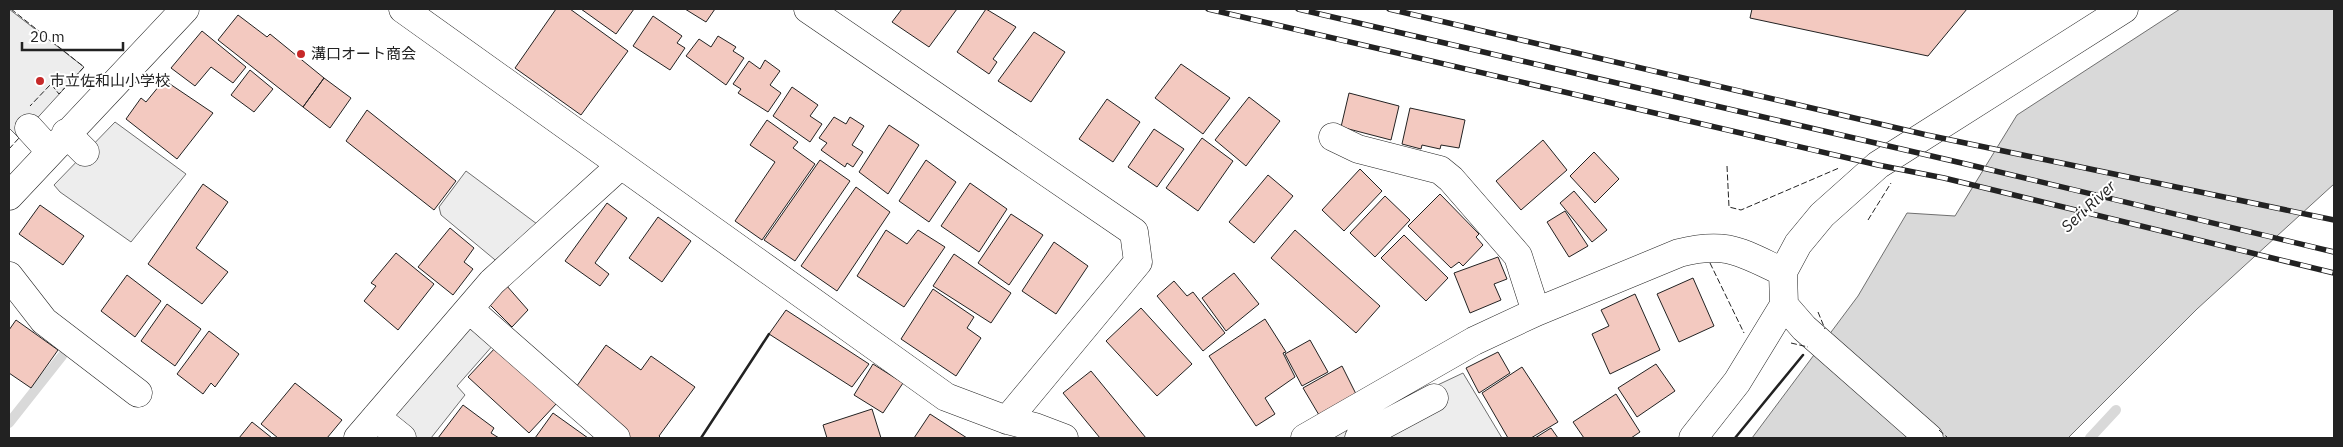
<svg xmlns="http://www.w3.org/2000/svg" width="2343" height="447" font-family="'IBM Plex Sans','Noto Sans JP',sans-serif">
<style>
.parking{fill:#ededed;stroke:#6f6f6f}
.water{fill:#d9d9d9;stroke:#6f6f6f}
.lines{fill:none;stroke-linecap:round;stroke-linejoin:round}
.stream{stroke:#d9d9d9;stroke-width:10}
.building{fill:#f3c9c0;stroke:#222}
.minor-casing{stroke:#222;stroke-width:29}
.minor{stroke:#fff;stroke-width:28}
.rail-casing{stroke:#222;stroke-width:5.5}
.rail{stroke:#fff;stroke-width:4;stroke-dasharray:11;stroke-linecap:butt}
.fence{stroke:#222;stroke-width:1;stroke-dasharray:6 2.5;stroke-linecap:butt}
.wall{stroke:#222;stroke-width:2.5}
.poi-dot{fill:#c62828;stroke:#fff;stroke-width:2}
.labels{text-anchor:middle;stroke-width:4;stroke-linejoin:round;paint-order:stroke}
.poi-label{font-size:15px;fill:#222;stroke:#fff;text-anchor:start}
.water-label{font-size:16px;font-style:italic;fill:#222;stroke:#fff}
</style>
<rect width="100%" height="100%" fill="#fff"/>
<path class="parking" d="M 9,9 L 84,67 L 19,138 L 9,128 Z
M 115,122 L 186,174 L 131,242 L 60,192 L 54,185 Z
M 466,171 L 541,227 L 500,264 L 441,215 L 439,207 Z
M 467,321 L 494,344 L 457,386 L 465,395 L 431,438 L 410,438 L 390,409 Z
M 1463,373 L 1502,438 L 1329,438 L 1351,426 Z"/>
<path class="water" d="M 2180,9 L 2334,9 L 2334,184 L 2197,309 L 2068,438 L 1752,438 L 1858,296 L 1907,213 L 1955,216 L 2017,115 Z"/>
<g class="lines">
<path class="stream" d="M 9,423 L 62,356
M 2090,438 L 2116,410"/>
</g>
<path class="building" d="M 556,9 L 570,9 L 628,51 L 581,115 L 515,68 Z
M 581,9 L 634,9 L 616,34 Z
M 685,9 L 715,9 L 706,22 Z
M 902,9 L 957,9 L 929,47 L 892,22 Z
M 986,9 L 1016,27 L 993,59 L 997,62 L 989,74 L 957,52 Z
M 1752,9 L 1967,9 L 1928,56 L 1750,18 Z
M 238,15 L 267,37 L 270,34 L 324,78 L 303,107 L 218,40 Z
M 653,16 L 682,36 L 677,43 L 685,48 L 670,70 L 633,46 Z
M 202,31 L 246,67 L 233,83 L 211,67 L 195,86 L 171,68 Z
M 1034,32 L 1065,52 L 1031,102 L 998,81 Z
M 718,36 L 736,47 L 733,51 L 744,58 L 726,85 L 686,56 L 699,39 L 711,47 Z
M 765,60 L 780,71 L 770,85 L 781,93 L 768,112 L 738,93 L 741,89 L 733,84 L 749,61 L 760,69 Z
M 1181,64 L 1230,98 L 1203,134 L 1155,98 Z
M 250,70 L 273,89 L 254,112 L 231,95 Z
M 324,78 L 351,98 L 330,128 L 303,107 Z
M 164,80 L 213,113 L 177,159 L 126,119 L 141,98 L 146,102 Z
M 792,87 L 818,105 L 810,116 L 822,124 L 810,142 L 773,116 Z
M 1349,93 L 1399,106 L 1391,140 L 1341,127 Z
M 1249,97 L 1280,121 L 1246,166 L 1215,140 Z
M 1107,99 L 1140,122 L 1113,162 L 1079,139 Z
M 1410,108 L 1465,120 L 1459,148 L 1441,145 L 1440,149 L 1422,145 L 1421,149 L 1402,144 Z
M 367,110 L 456,181 L 434,210 L 346,141 Z
M 834,117 L 846,124 L 850,117 L 864,126 L 852,145 L 863,152 L 853,167 L 847,163 L 845,167 L 821,150 L 827,143 L 819,138 Z
M 767,120 L 798,142 L 793,148 L 815,164 L 762,240 L 735,221 L 775,162 L 750,145 Z
M 889,125 L 919,145 L 888,194 L 859,172 Z
M 1154,129 L 1184,149 L 1157,187 L 1128,167 Z
M 1202,138 L 1233,161 L 1198,211 L 1166,188 Z
M 1543,140 L 1567,170 L 1521,210 L 1496,181 Z
M 1594,152 L 1619,179 L 1595,203 L 1570,176 Z
M 820,160 L 850,181 L 795,261 L 764,240 Z
M 926,160 L 956,182 L 929,222 L 899,201 Z
M 1360,169 L 1382,191 L 1344,231 L 1322,210 Z
M 1268,175 L 1293,196 L 1254,243 L 1229,222 Z
M 970,183 L 1007,209 L 979,252 L 941,226 Z
M 203,184 L 228,202 L 196,248 L 228,272 L 202,304 L 148,264 Z
M 856,187 L 890,212 L 837,291 L 801,266 Z
M 1574,191 L 1607,230 L 1592,242 L 1560,203 Z
M 1440,194 L 1479,234 L 1476,237 L 1483,245 L 1463,266 L 1459,262 L 1451,268 L 1408,226 Z
M 1385,196 L 1410,220 L 1375,257 L 1350,233 Z
M 607,203 L 627,218 L 595,263 L 609,274 L 600,286 L 565,261 Z
M 40,205 L 84,236 L 63,265 L 19,234 Z
M 1565,211 L 1588,246 L 1569,257 L 1547,222 Z
M 1011,214 L 1043,235 L 1009,285 L 978,263 Z
M 658,217 L 691,241 L 662,282 L 629,258 Z
M 450,228 L 474,248 L 464,262 L 473,269 L 453,295 L 418,267 Z
M 886,230 L 907,244 L 918,230 L 945,247 L 904,307 L 857,276 Z
M 1295,230 L 1380,306 L 1356,333 L 1271,258 Z
M 1404,235 L 1448,278 L 1426,301 L 1381,258 Z
M 1054,242 L 1088,266 L 1056,314 L 1022,291 Z
M 396,253 L 434,284 L 398,330 L 364,301 L 376,286 L 371,283 Z
M 954,254 L 1011,293 L 991,323 L 933,286 Z
M 1498,257 L 1507,279 L 1494,284 L 1501,300 L 1470,313 L 1454,273 Z
M 1234,273 L 1259,304 L 1226,331 L 1202,298 Z
M 127,275 L 161,301 L 135,337 L 101,311 Z
M 1693,278 L 1714,326 L 1679,342 L 1657,294 Z
M 1174,281 L 1187,296 L 1193,292 L 1225,333 L 1203,351 L 1157,296 Z
M 506,285 L 528,310 L 512,327 L 488,303 Z
M 933,289 L 974,317 L 967,328 L 981,338 L 956,376 L 901,339 Z
M 1635,294 L 1660,350 L 1610,374 L 1592,334 L 1609,326 L 1601,310 Z
M 167,304 L 201,329 L 175,366 L 141,341 Z
M 1141,308 L 1192,364 L 1157,396 L 1106,341 Z
M 786,310 L 869,364 L 852,387 L 769,334 Z
M 1265,319 L 1286,352 L 1283,353 L 1295,377 L 1265,398 L 1275,414 L 1256,426 L 1209,356 Z
M 16,320 L 58,350 L 31,388 L 9,373 L 9,330 Z
M 209,331 L 239,354 L 215,387 L 211,383 L 203,394 L 177,374 Z
M 1310,340 L 1328,372 L 1302,386 L 1285,354 Z
M 606,345 L 641,370 L 651,356 L 695,387 L 659,436 L 661,438 L 624,438 L 574,390 Z
M 496,347 L 557,403 L 529,433 L 468,377 Z
M 1498,352 L 1510,373 L 1479,393 L 1466,368 Z
M 873,364 L 903,383 L 883,413 L 854,395 Z
M 1656,364 L 1675,391 L 1637,417 L 1618,388 Z
M 1342,366 L 1356,394 L 1319,415 L 1303,388 Z
M 1522,367 L 1558,422 L 1531,438 L 1508,438 L 1482,393 Z
M 1091,371 L 1146,438 L 1100,438 L 1063,393 Z
M 295,383 L 342,420 L 327,438 L 278,438 L 261,424 Z
M 1616,394 L 1640,432 L 1631,438 L 1584,438 L 1573,422 Z
M 463,405 L 494,428 L 491,433 L 499,438 L 438,438 Z
M 872,409 L 881,438 L 827,438 L 823,425 Z
M 553,413 L 588,438 L 535,438 Z
M 930,414 L 967,438 L 914,438 Z
M 252,422 L 272,438 L 239,438 Z
M 1551,428 L 1558,438 L 1535,438 Z"/>
<g class="lines">
<g class="minor-casing">
<path id="minor" d="M 403,9 L 946,397 L 1007,420 L 1035,427 L 1064,438
M 808,9 L 1134,232 L 1138,262 L 1007,420
M 29,128 L 50,151
M 66,133 L 85,152
M 1333,137 L 1358,149 L 1440,170 L 1451,179 L 1518,256 L 1536,312
M 9,196 L 185,9
M 9,276 L 44,321 L 138,393
M 470,310 L 616,438
M 376,417 L 402,438
M 358,438 L 492,282 L 620,166
M 1305,438 L 1474,341 L 1536,312 L 1679,253 C 1727,241 1740,252 1783,272
M 1359,438 L 1434,398
M 1693,438 L 1737,382 L 1784,305
M 1929,438 L 1804,328 L 1784,305 L 1783,272 L 1798,244 L 1822,215 L 1878,165 L 2124,9"/>
</g>
<use href="#minor" class="minor"/>
<g class="rail-casing">
<path id="rail" d="M 1208,9 L 1878,165 L 1944,178 L 2334,273
M 1298,9 L 1966,164 L 2334,252
M 1389,9 L 1927,135 L 2334,220"/>
</g>
<use href="#rail" class="rail"/>
<path class="fence" d="M 11,9 L 84,67 L 59,94 L 51,84 L 30,106
M 9,149 L 19,138
M 1727,166 L 1729,207 L 1741,210 L 1839,168
M 1868,220 L 1891,183
M 1710,263 L 1744,333
M 1818,312 L 1825,329
M 1791,343 L 1808,347
M 1939,430 L 1948,438"/>
<path class="wall" d="M 701,438 L 769,334
M 1735,438 L 1803,355"/>
</g>
<g class="poi-dot">
<circle cx="301" cy="54" r="5"/>
<circle cx="40" cy="81" r="5"/>
</g>
<g class="labels">
<g class="poi-label">
<text x="311" y="59">溝口オート商会</text>
<text x="50" y="86">市立佐和山小学校</text>
</g>
<g class="water-label">
<text transform="translate(2088 206) rotate(-43)" y="6">Seri River</text>
</g>
</g>
<rect width="2343" height="447" fill="none" stroke="#222222" stroke-width="20"/>
<path d="M22 42v8h101v-8" fill="none" stroke="#222222" stroke-width="2.5"/>
<text x="30" y="42" font-size="15" fill="#222222" stroke="#ffffff" stroke-width="4" paint-order="stroke">20 m</text>
</svg>
